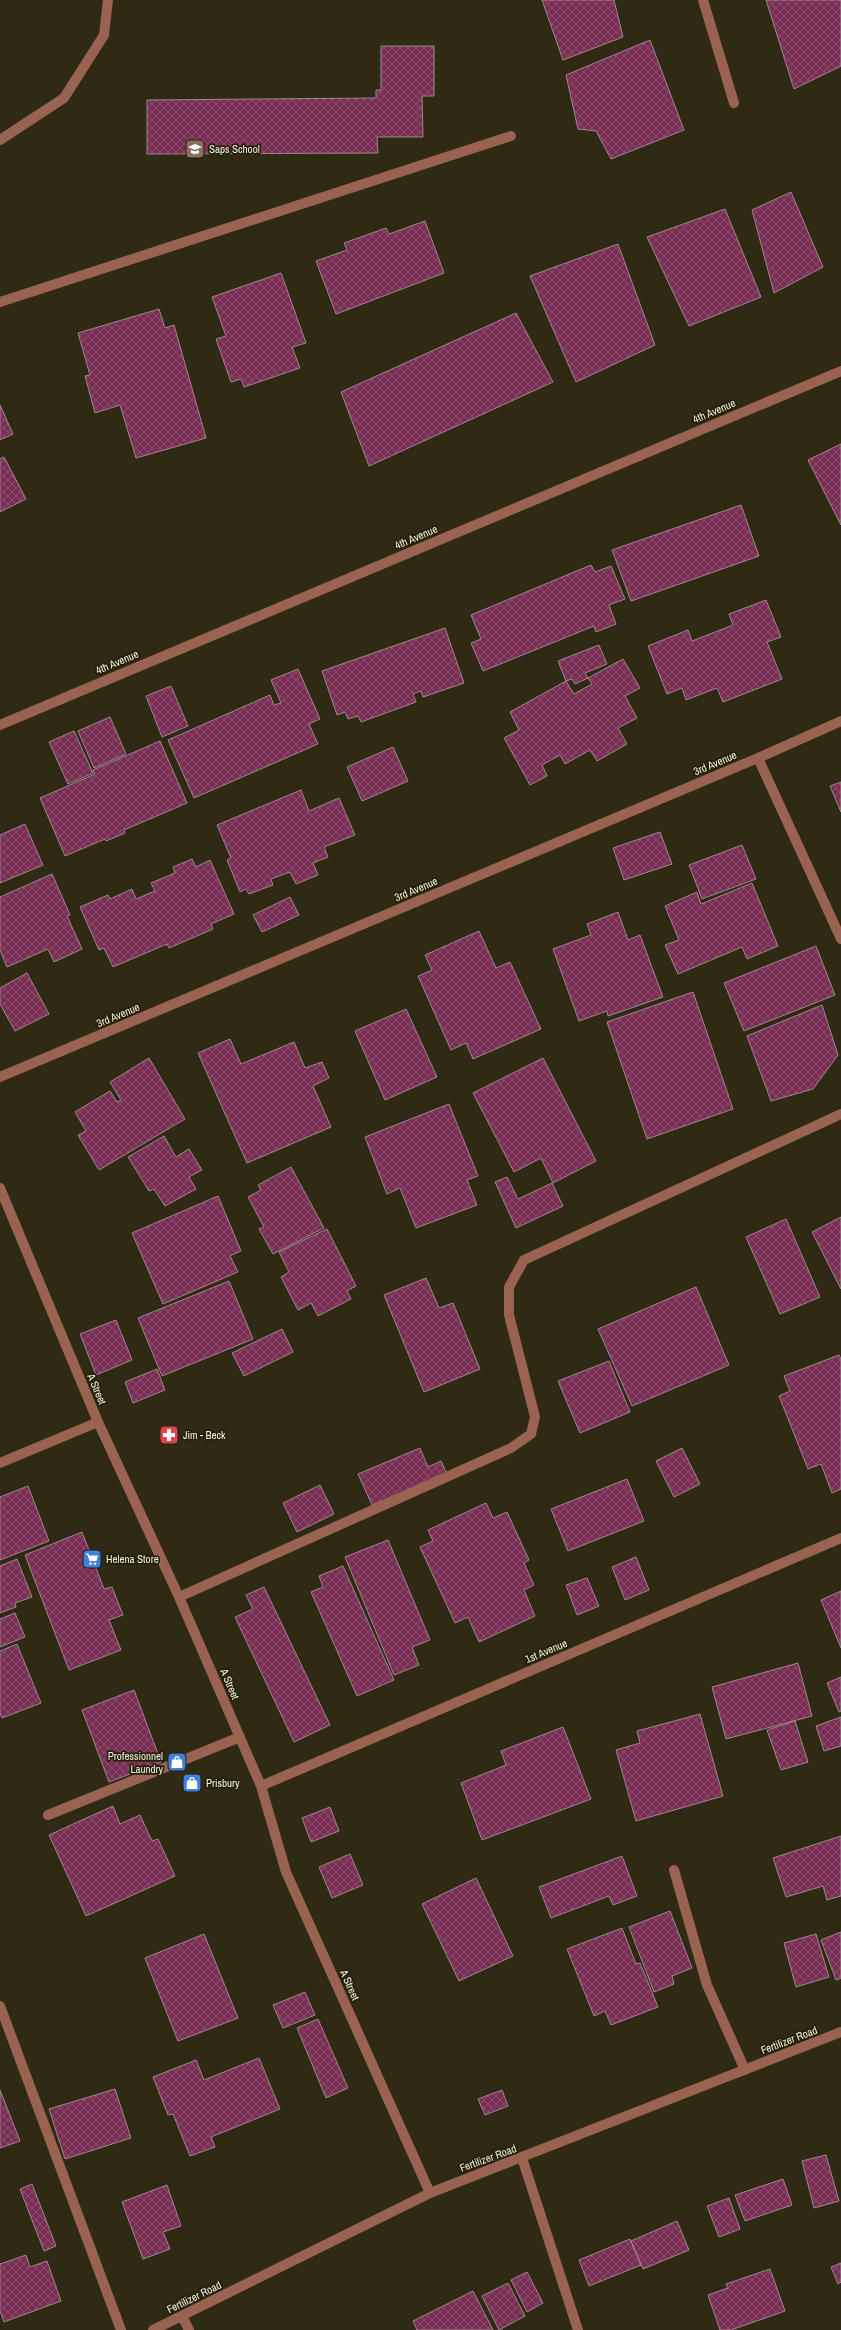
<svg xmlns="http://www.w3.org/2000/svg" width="841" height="2330" font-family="'Archivo Narrow',sans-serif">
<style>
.building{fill:url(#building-cross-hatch);stroke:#a18590}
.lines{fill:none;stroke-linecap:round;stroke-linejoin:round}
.lane{stroke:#996251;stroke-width:10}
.street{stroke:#996251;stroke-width:10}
.labels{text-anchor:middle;stroke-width:3.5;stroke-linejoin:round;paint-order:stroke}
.poi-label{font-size:11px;fill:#f3efe2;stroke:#25200a;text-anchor:start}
.street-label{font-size:11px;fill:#f3efe2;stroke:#25200a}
</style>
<defs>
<pattern id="building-cross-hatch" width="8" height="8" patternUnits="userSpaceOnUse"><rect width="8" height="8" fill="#792f53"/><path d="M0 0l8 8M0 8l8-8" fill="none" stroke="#8c4d6b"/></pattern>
</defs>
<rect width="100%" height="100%" fill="#2f2a14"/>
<path class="building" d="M 542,0 L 614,0 L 623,37 L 563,60 Z
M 766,0 L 841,0 L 841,66 L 794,89 Z
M 650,40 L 684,130 L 611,159 L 596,131 L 578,129 L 566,75 Z
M 381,46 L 434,46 L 434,96 L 422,96 L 423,137 L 377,137 L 378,153 L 147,154 L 147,100 L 376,98 L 376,90 L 381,90 Z
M 791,192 L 823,267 L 774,293 L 752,210 Z
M 725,209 L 761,297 L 689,326 L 647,237 Z
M 425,221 L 444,273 L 336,314 L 316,261 L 347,250 L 344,243 L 386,228 L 389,234 Z
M 618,244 L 655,345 L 576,382 L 530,276 Z
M 281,273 L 306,343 L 292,347 L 300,368 L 244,387 L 241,379 L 231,382 L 216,339 L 226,336 L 212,297 Z
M 159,309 L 165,328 L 174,325 L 206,438 L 136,458 L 120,405 L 95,413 L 85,376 L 90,375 L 78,333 Z
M 516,313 L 553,382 L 369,466 L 341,392 Z
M 0,405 L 13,434 L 0,440 Z
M 841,444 L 841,525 L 808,460 Z
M 4,457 L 26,499 L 0,512 L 0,459 Z
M 741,505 L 759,556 L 631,601 L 612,550 Z
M 591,565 L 595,572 L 611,566 L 625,599 L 609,605 L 616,624 L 596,632 L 594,626 L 483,671 L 471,643 L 481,639 L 471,615 Z
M 766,600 L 781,637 L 767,642 L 782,679 L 723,702 L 717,688 L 686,700 L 682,688 L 667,694 L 648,646 L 688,630 L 692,641 L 733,625 L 729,614 Z
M 445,628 L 464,683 L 423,697 L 421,691 L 413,694 L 416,702 L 361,722 L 358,716 L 348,719 L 345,712 L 337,715 L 322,671 Z
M 599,645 L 607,664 L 585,673 L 588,678 L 575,684 L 572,679 L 566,681 L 558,661 Z
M 623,659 L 640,688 L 625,696 L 637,718 L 618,728 L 627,744 L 597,761 L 590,750 L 565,764 L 560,755 L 542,765 L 547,776 L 530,785 L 504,738 L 519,730 L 510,712 L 566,681 L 574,694 L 592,684 L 588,678 Z
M 298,669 L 320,719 L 309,724 L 318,744 L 194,798 L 168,740 L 270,695 L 274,705 L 281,703 L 271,680 Z
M 171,686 L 188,726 L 162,737 L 146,696 Z
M 110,717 L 126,754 L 94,768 L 78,731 Z
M 74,731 L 93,773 L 68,784 L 49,742 Z
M 160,741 L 187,803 L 124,830 L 125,833 L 106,841 L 105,839 L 65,856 L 40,798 L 95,774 L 93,770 Z
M 393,747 L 408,781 L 362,801 L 347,767 Z
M 841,782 L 841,812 L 830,786 Z
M 301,790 L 309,811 L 339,798 L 355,835 L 324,847 L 328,857 L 313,863 L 318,875 L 296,884 L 290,872 L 271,879 L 273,885 L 249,894 L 246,889 L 240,892 L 227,860 L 231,858 L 217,825 Z
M 25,824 L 43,865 L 0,883 L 0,835 Z
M 660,832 L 672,864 L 624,880 L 613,848 Z
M 742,845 L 756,879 L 702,899 L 689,865 Z
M 192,859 L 196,867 L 210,860 L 234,914 L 211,924 L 213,929 L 169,948 L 167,944 L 113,967 L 104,948 L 99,950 L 80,907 L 108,895 L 110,899 L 132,889 L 136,899 L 155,891 L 151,883 L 175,873 L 173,867 Z
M 52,874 L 70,915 L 67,916 L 82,949 L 54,962 L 48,949 L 7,967 L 0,950 L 0,897 Z
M 752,883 L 778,946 L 747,959 L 742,947 L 678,974 L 665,945 L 679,940 L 665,906 L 697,892 L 701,904 Z
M 290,897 L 299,915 L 262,932 L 253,915 Z
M 618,912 L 628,940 L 640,935 L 663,997 L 608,1016 L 607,1011 L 579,1021 L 553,949 L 591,935 L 587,924 Z
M 479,931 L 496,968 L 510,962 L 541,1029 L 473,1059 L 466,1043 L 451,1050 L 418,976 L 432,970 L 425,955 Z
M 816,946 L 835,995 L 744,1031 L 724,983 Z
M 27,973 L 49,1014 L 15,1031 L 0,1004 L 0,988 Z
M 693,992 L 733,1109 L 647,1139 L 607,1022 Z
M 822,1005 L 838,1055 L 813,1089 L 771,1101 L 747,1036 Z
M 406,1009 L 437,1077 L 385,1100 L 355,1031 Z
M 230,1039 L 241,1064 L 294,1042 L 305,1068 L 322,1062 L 329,1078 L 313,1086 L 331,1127 L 247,1163 L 198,1053 Z
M 149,1058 L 185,1119 L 99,1170 L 78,1135 L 86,1131 L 75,1112 L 110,1091 L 117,1102 L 121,1100 L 110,1082 Z
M 543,1058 L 596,1161 L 553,1183 L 541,1158 L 514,1172 L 473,1093 Z
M 449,1104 L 478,1176 L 467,1180 L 477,1205 L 416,1228 L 400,1188 L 387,1194 L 365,1137 Z
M 164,1136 L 176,1157 L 189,1149 L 202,1170 L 189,1177 L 196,1189 L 165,1206 L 154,1189 L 149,1191 L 128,1157 Z
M 291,1167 L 324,1228 L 273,1254 L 259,1229 L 264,1227 L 248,1197 L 261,1190 L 258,1185 Z
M 507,1177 L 518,1199 L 552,1183 L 563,1206 L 516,1228 L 495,1182 Z
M 218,1196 L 241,1251 L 230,1256 L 238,1272 L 163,1304 L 132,1233 Z
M 841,1217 L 841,1289 L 812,1232 Z
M 786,1219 L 820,1297 L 780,1314 L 746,1237 Z
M 327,1229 L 356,1286 L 347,1291 L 351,1299 L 318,1316 L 311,1303 L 298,1310 L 281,1277 L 289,1272 L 279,1252 Z
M 426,1278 L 439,1308 L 453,1303 L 480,1369 L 424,1392 L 384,1295 Z
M 229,1281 L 253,1339 L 162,1376 L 138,1318 Z
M 696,1287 L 729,1365 L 632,1406 L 598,1329 Z
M 116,1320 L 132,1360 L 96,1375 L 80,1334 Z
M 282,1329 L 293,1352 L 244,1376 L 232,1353 Z
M 839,1355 L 841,1359 L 841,1489 L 832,1493 L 821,1464 L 808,1469 L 779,1396 L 790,1391 L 784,1376 Z
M 609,1361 L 630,1412 L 580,1433 L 558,1381 Z
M 157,1369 L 165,1390 L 133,1403 L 125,1382 Z
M 420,1448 L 428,1467 L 441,1461 L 447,1474 L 372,1505 L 358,1474 Z
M 682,1448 L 700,1484 L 674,1497 L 656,1461 Z
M 627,1479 L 644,1521 L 568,1551 L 551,1509 Z
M 320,1485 L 334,1514 L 297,1532 L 283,1503 Z
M 28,1486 L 49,1541 L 0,1560 L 0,1497 Z
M 486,1503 L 493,1518 L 507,1512 L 529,1560 L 524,1563 L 534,1585 L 524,1590 L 535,1616 L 479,1642 L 468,1617 L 455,1623 L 420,1547 L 433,1541 L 428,1530 Z
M 82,1532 L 104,1589 L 112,1587 L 123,1615 L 109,1620 L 121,1650 L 69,1670 L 25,1555 Z
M 388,1540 L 430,1640 L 412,1647 L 419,1665 L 394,1675 L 345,1557 Z
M 636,1557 L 649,1590 L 625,1600 L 612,1567 Z
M 17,1559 L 32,1597 L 15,1603 L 16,1607 L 0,1613 L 0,1566 Z
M 343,1566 L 394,1680 L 357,1696 L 311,1592 L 323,1587 L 319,1576 Z
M 587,1578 L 599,1606 L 577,1615 L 566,1585 Z
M 264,1587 L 330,1725 L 294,1742 L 235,1617 L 253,1609 L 246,1595 Z
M 841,1591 L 841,1648 L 821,1600 Z
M 15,1613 L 25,1637 L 0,1647 L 0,1619 Z
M 17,1644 L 41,1703 L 2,1718 L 0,1713 L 0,1651 Z
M 798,1663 L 812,1716 L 726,1739 L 712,1687 Z
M 841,1677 L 841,1711 L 839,1712 L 827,1683 Z
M 134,1690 L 161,1762 L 109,1782 L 82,1710 Z
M 700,1714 L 723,1796 L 636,1821 L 616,1750 L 640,1743 L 637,1731 Z
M 841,1717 L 841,1746 L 824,1751 L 816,1726 Z
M 795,1721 L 808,1762 L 781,1770 L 767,1730 Z
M 563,1727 L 591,1799 L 482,1840 L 461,1783 L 506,1765 L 501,1751 Z
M 113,1806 L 120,1824 L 140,1815 L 152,1841 L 158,1839 L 175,1876 L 86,1916 L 49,1835 Z
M 330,1807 L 339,1831 L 311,1842 L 302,1818 Z
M 841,1836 L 841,1896 L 827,1900 L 823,1886 L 786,1897 L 773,1858 Z
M 350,1854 L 363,1885 L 332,1898 L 319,1867 Z
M 622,1856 L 637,1896 L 613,1905 L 609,1896 L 551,1918 L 539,1887 Z
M 476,1878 L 513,1956 L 459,1981 L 422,1904 Z
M 670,1911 L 692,1968 L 672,1976 L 674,1984 L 654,1992 L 629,1927 Z
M 622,1928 L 636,1964 L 640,1963 L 658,2007 L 611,2025 L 605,2011 L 594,2016 L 567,1949 Z
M 841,1932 L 841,1978 L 836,1980 L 821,1940 Z
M 204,1934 L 238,2018 L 178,2041 L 145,1958 Z
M 816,1934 L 829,1977 L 796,1987 L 784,1943 Z
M 305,1992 L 315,2015 L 283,2028 L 273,2005 Z
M 318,2019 L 348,2088 L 326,2098 L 297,2028 Z
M 259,2058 L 280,2109 L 211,2137 L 215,2147 L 190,2156 L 173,2114 L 168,2115 L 153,2077 L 196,2060 L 204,2080 Z
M 115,2089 L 131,2138 L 65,2159 L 49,2109 Z
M 0,2090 L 20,2141 L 0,2148 Z
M 502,2090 L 508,2106 L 485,2115 L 478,2099 Z
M 826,2155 L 839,2201 L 814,2208 L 802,2161 Z
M 783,2179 L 792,2205 L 745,2221 L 735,2195 Z
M 32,2184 L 56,2246 L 44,2251 L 20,2189 Z
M 167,2185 L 181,2226 L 163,2232 L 170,2249 L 143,2259 L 122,2202 Z
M 729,2198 L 740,2229 L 719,2237 L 707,2206 Z
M 677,2221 L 689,2250 L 643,2269 L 631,2241 Z
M 630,2239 L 641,2265 L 589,2286 L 579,2260 Z
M 26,2255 L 30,2267 L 47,2261 L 61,2301 L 4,2322 L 0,2311 L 0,2264 Z
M 841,2263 L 841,2282 L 838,2284 L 831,2267 Z
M 770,2269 L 785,2311 L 731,2330 L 720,2330 L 708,2295 L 728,2288 L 726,2284 Z
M 527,2272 L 543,2303 L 527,2312 L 511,2280 Z
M 508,2283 L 525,2316 L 499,2330 L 482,2296 Z
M 473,2291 L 493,2330 L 417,2330 L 413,2321 Z"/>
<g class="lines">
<path class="lane" d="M 0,140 L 64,98 L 104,35 L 108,0
M 48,1815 L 240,1737
M 674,1870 L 707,1985 L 745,2070"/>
<path class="street" d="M 703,0 L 734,103
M 0,302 L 511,136
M 0,725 L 841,371
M 758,758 L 841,939
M 0,1077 L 758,758 L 841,721
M 0,1188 L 98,1422 L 179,1597 L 261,1786 L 286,1872 L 430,2193
M 0,1463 L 98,1422
M 179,1597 L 511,1448 L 531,1434 L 535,1417 L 509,1315 L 509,1287 L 524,1260 L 841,1114
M 261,1786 L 841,1538
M 0,2006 L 121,2330
M 522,2158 L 578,2330
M 182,2316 L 189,2330
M 153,2330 L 430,2193 L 841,2032"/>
</g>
<defs>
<g id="school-square" transform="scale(1)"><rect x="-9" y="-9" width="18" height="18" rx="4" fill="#8d6e63" stroke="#25200a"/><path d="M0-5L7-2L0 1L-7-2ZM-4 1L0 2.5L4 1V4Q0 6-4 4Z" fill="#fff"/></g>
<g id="pharmacy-square" transform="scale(1)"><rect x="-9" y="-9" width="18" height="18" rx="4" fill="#e0444e" stroke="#25200a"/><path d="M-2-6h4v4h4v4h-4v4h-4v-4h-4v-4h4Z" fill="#fff"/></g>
<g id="supermarket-square" transform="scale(1)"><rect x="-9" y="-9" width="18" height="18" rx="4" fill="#3f7fe0" stroke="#25200a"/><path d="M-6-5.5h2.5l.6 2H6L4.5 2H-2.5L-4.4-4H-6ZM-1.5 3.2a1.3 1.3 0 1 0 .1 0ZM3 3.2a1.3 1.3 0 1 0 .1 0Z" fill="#fff"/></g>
<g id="shop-square" transform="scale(1)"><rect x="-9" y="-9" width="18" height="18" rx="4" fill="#3f7fe0" stroke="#25200a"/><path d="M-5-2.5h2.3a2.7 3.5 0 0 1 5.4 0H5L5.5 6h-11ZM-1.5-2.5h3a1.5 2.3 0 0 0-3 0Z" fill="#fff"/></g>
</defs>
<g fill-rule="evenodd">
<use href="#school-square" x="195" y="149"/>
<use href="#pharmacy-square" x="169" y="1435"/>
<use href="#supermarket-square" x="92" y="1559"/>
<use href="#shop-square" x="177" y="1762"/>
<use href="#shop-square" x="192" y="1783"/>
</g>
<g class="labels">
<g class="poi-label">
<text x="209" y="153">Saps School</text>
<text x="183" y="1439">Jim - Beck</text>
<text x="106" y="1563">Helena Store</text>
<text x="163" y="1760" text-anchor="end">Professionnel<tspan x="163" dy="13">Laundry</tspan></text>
<text x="206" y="1787">Prisbury</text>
</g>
<g class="street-label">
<text transform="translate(714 411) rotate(-23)" y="4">4th Avenue</text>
<text transform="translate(416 537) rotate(-23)" y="4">4th Avenue</text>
<text transform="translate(117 662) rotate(-23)" y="4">4th Avenue</text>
<text transform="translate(715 763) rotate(-23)" y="4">3rd Avenue</text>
<text transform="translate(416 889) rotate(-23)" y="4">3rd Avenue</text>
<text transform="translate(118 1015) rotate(-23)" y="4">3rd Avenue</text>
<text transform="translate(97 1389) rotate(67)" y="4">A Street</text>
<text transform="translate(546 1651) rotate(-23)" y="4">1st Avenue</text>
<text transform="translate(230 1684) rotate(67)" y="4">A Street</text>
<text transform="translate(350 1985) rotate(66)" y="4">A Street</text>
<text transform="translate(789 2040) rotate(-21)" y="4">Fertilizer Road</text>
<text transform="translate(488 2158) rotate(-20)" y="4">Fertilizer Road</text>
<text transform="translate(194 2297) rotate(-26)" y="4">Fertilizer Road</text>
</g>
</g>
</svg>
